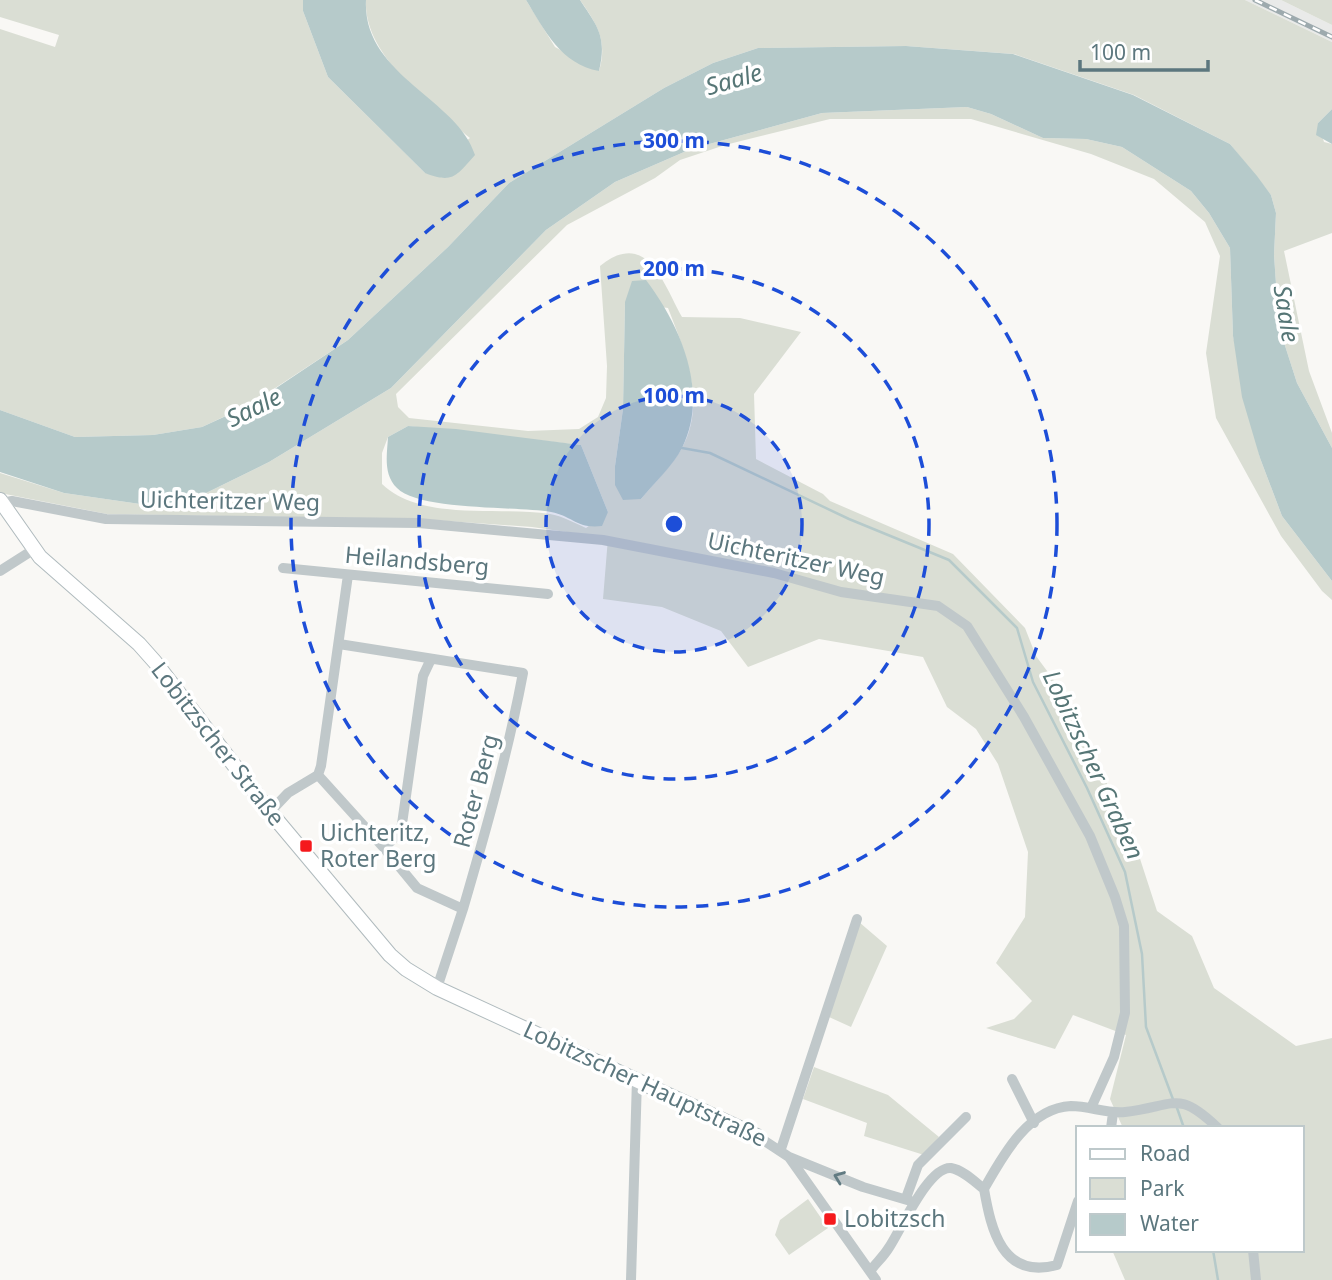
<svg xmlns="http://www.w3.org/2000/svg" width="1332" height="1280" font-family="'Noto Sans',sans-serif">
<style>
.built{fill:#e9eae9}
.green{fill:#daded4;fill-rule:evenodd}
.water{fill:#b6caca}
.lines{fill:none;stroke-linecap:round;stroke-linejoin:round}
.stream{stroke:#b6caca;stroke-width:2.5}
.secondary-casing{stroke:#b0bbbe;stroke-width:16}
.street{stroke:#c0c8ca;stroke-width:10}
.secondary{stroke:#fff;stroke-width:14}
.rail-casing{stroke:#9daaae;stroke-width:5}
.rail{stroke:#fff;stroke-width:2.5;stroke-dasharray:8;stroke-linecap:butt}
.oneway{stroke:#617b82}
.ring{fill:none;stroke:#1d4ed8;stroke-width:3.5;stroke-dasharray:12 9}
.poi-dot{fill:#f5191c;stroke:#fff;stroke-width:2.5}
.labels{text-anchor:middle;stroke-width:7;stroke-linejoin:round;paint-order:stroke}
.street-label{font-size:23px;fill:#5c777e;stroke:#fff}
.poi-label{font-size:23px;fill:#5c777e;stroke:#fff;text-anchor:start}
.water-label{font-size:24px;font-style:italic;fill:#567676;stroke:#fff}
.centre{fill:#1d4ed8;stroke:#fff;stroke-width:3.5}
.ring-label{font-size:21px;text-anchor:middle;font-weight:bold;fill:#1d4ed8;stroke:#fff;stroke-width:7;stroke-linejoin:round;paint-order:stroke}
</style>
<rect width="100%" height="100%" fill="#f9f8f5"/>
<path class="built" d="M 1245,0 L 1281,0 L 1332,25 L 1332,42 Z"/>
<path class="green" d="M 0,0 L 303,0 L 303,11 L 328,77 L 425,173 L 470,138 C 432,105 363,56 366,0 L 526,0 L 555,47 L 599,71 C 608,41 597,24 580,0 L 1245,0 L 1332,42 L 1332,109 L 1318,123 L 1324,142 L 1332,144 L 1332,233 L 1284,251 L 1309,371 L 1332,433 L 1332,448 L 1297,383 L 1279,327 L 1274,255 L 1276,213 L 1271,195 L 1230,144 L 1134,95 L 1014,54 L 906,46 L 758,48 L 713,63 L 664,88 L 509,183 L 448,247 L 348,340 L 251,404 L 202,427 L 153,435 L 75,437 L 0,410 L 0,29 L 55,47 L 59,35 L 0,17 Z
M 1281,0 L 1332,0 L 1332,25 Z
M 967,107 L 991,114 L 1043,138 L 1086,139 L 1122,147 L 1191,191 L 1209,213 L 1230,248 L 1233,336 L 1260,458 L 1282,516 L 1332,581 L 1332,600 L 1322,591 L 1281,536 L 1216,418 L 1206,353 L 1220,256 L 1205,222 L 1154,179 L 1091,154 L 971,119 L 830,119 L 725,145 L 680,160 L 655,178 L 567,225 L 396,394 L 398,407 L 409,418 L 528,431 L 579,429 L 598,417 L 606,398 L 607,366 L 600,266 C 647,228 663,283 682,317 L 740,318 L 801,332 L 754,394 L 756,459 L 823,494 L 830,501 L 953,554 L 1025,628 L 1036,656 L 1053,679 L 1130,828 L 1157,911 L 1192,936 L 1214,988 L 1296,1046 L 1332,1038 L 1332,1280 L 1125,1280 L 1112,1250 L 1302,1250 L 1302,1128 L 1123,1128 L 1110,1099 L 1126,1035 L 1073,1015 L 1055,1049 L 986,1028 L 1014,1019 L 1032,1001 L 996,963 L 1025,917 L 1028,852 L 998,764 L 976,729 L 947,707 L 923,657 L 819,639 L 748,667 L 721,631 L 662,607 L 603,599 L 608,538 L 532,527 L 419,519 L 107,514 L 0,493 L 0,473 L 64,493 L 140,504 L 173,504 L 204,494 L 269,462 L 391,388 L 546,230 L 615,182 L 691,149 L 822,113 ZM 625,302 L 668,308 C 685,352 707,402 682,448 C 672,466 654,483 641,499 L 615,466 L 623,409 ZM 408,426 L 581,445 L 608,512 L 586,528 C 575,523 562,516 550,514 C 498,506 422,522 382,484 L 382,453 L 388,437 Z
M 859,922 L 887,946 L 851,1027 L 829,1017 Z
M 814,1067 L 888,1095 L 939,1137 L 924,1155 L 864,1136 L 867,1123 L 803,1099 Z
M 808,1199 L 828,1228 L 789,1255 L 775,1235 L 780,1220 Z"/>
<path class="water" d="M 303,0 L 366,0 C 362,75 458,99 475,155 C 456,176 453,184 425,173 L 328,77 L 303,11 Z
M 526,0 L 580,0 C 598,27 607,37 599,71 C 561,64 545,31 526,0 Z
M 906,46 L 1013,54 L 1133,95 L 1230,144 L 1257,176 L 1271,195 L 1276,213 L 1274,255 L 1279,327 L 1297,383 L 1332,448 L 1332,581 L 1282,516 L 1260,458 L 1242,397 L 1233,336 L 1230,248 L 1209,213 L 1191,191 L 1122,147 L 1086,139 L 1043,138 L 991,114 L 967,107 L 822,113 L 691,149 L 615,182 L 546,230 L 391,388 L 269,462 L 204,494 L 173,504 L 140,504 L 64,493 L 0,472 L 0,410 L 75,437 L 153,435 L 202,427 L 252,404 L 348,340 L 448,247 L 509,183 L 664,88 L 713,63 L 758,48 Z
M 1332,109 L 1332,144 L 1316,135 L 1318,123 Z
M 646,280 C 680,325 710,392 682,448 C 673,466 654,483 641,499 L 623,500 L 615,485 L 615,466 L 623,409 L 625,302 L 632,281 Z
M 408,426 L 456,429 L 581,445 L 608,512 L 602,526 C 576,529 573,516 551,512 C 518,506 419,511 397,488 C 383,474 387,455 388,437 Z"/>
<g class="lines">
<path class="stream" d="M 682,448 L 710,453 L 849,519 L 949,560 L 1017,628 L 1033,682 L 1087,788 L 1125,872 L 1142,954 L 1146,1027 L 1174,1102
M 1177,1108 L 1184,1128
M 1213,1250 L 1218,1280"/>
<g class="secondary-casing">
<path id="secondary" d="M 0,500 L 40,557 L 139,644 L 155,662 L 270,812 L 390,955 L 406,969 L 437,988 L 757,1136"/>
</g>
<path class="street" d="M 2,503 L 12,501 L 106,519 L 419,523 L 603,540 L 774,573 L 841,592 L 938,606 L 967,626 L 1024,717 L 1090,836 L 1115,897 L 1124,926 L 1125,1013 L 1114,1057 L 1091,1108
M 283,568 L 548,594
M 0,571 L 33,550
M 339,644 L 523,673 C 508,753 486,830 463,909 L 417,888 L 384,848
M 318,775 L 384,848 L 399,833 L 402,824 L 423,676 L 431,659
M 270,812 L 288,793 L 318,775 L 321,766 L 348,575
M 437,988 L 463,909
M 1012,1079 L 1034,1123
M 1111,1128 L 1113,1113
M 757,1136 L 789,1157 L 876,1280
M 781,1149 L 857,919
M 789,1157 L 863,1187 L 914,1202
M 906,1198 L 918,1165 L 966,1117
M 1078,1201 L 1057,1265 C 1002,1280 991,1229 984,1189 C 1002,1157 1028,1108 1071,1106 C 1090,1106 1107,1114 1125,1112 C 1176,1106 1177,1089 1218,1128
M 1253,1250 L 1256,1280
M 871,1270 C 876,1263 883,1257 888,1249 C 900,1232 928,1166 951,1168 C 963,1170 975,1182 984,1189
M 631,1280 L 637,1079"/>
<use href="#secondary" class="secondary"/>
<g class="rail-casing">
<path id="rail" d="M 1255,0 L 1332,37"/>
</g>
<use href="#rail" class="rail"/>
</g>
<defs><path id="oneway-chevron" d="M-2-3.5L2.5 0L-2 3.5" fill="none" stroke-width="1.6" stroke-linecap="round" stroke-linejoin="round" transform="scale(1.75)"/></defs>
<use class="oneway" href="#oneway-chevron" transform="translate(839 1177) rotate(-159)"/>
<circle cx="674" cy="524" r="128" fill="#1d4ed8" fill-opacity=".12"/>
<g class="ring">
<circle cx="674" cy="524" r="128"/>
<circle cx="674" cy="524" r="255"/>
<circle cx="674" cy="524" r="383"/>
</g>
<g class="poi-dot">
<rect x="299" y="839" width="14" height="14" rx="3.5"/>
<rect x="823" y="1212" width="14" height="14" rx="3.5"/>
</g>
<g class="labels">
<g class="street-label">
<text transform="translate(230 501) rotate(1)" y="8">Uichteritzer Weg</text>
<text transform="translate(796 559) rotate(12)" y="8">Uichteritzer Weg</text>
<text transform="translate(417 561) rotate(5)" y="8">Heilandsberg</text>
<text transform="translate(218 744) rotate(52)" y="8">Lobitzscher Straße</text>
<text transform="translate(476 791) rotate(-75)" y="8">Roter Berg</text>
<text transform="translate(645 1084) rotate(25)" y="8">Lobitzscher Hauptstraße</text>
</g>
<g class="poi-label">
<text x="320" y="841">Uichteritz,<tspan x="320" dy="26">Roter Berg</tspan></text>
<text x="844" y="1227">Lobitzsch</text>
</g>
<g class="water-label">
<text transform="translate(734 80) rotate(-16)" y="8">Saale</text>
<text transform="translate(1286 314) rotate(81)" y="8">Saale</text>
<text transform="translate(254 408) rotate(-26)" y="8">Saale</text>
<text transform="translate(1093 765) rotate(65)" y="8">Lobitzscher Graben</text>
</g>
</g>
<circle cx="674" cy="524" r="10" class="centre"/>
<g class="ring-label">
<text x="674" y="148">300 m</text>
<text x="674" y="276">200 m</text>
<text x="674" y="403">100 m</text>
</g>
<rect x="1076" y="1126" width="228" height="126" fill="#ffffff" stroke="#bec9cb" stroke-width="2"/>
<rect x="1090" y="1149" width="35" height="10" fill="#ffffff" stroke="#bec9cb" stroke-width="2"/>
<text x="1140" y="1161" font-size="21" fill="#5c777e">Road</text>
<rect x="1090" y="1178" width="35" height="21" fill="#daded4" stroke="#bec9cb" stroke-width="2"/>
<text x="1140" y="1196" font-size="21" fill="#5c777e">Park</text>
<rect x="1090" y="1214" width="35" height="21" fill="#b6caca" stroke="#bec9cb" stroke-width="2"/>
<text x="1140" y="1231" font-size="21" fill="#5c777e">Water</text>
<path d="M1080 60v10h128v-10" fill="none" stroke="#5c777e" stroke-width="3.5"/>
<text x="1090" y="60" font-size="21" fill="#5c777e" stroke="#ffffff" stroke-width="5" paint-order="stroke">100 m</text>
</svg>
